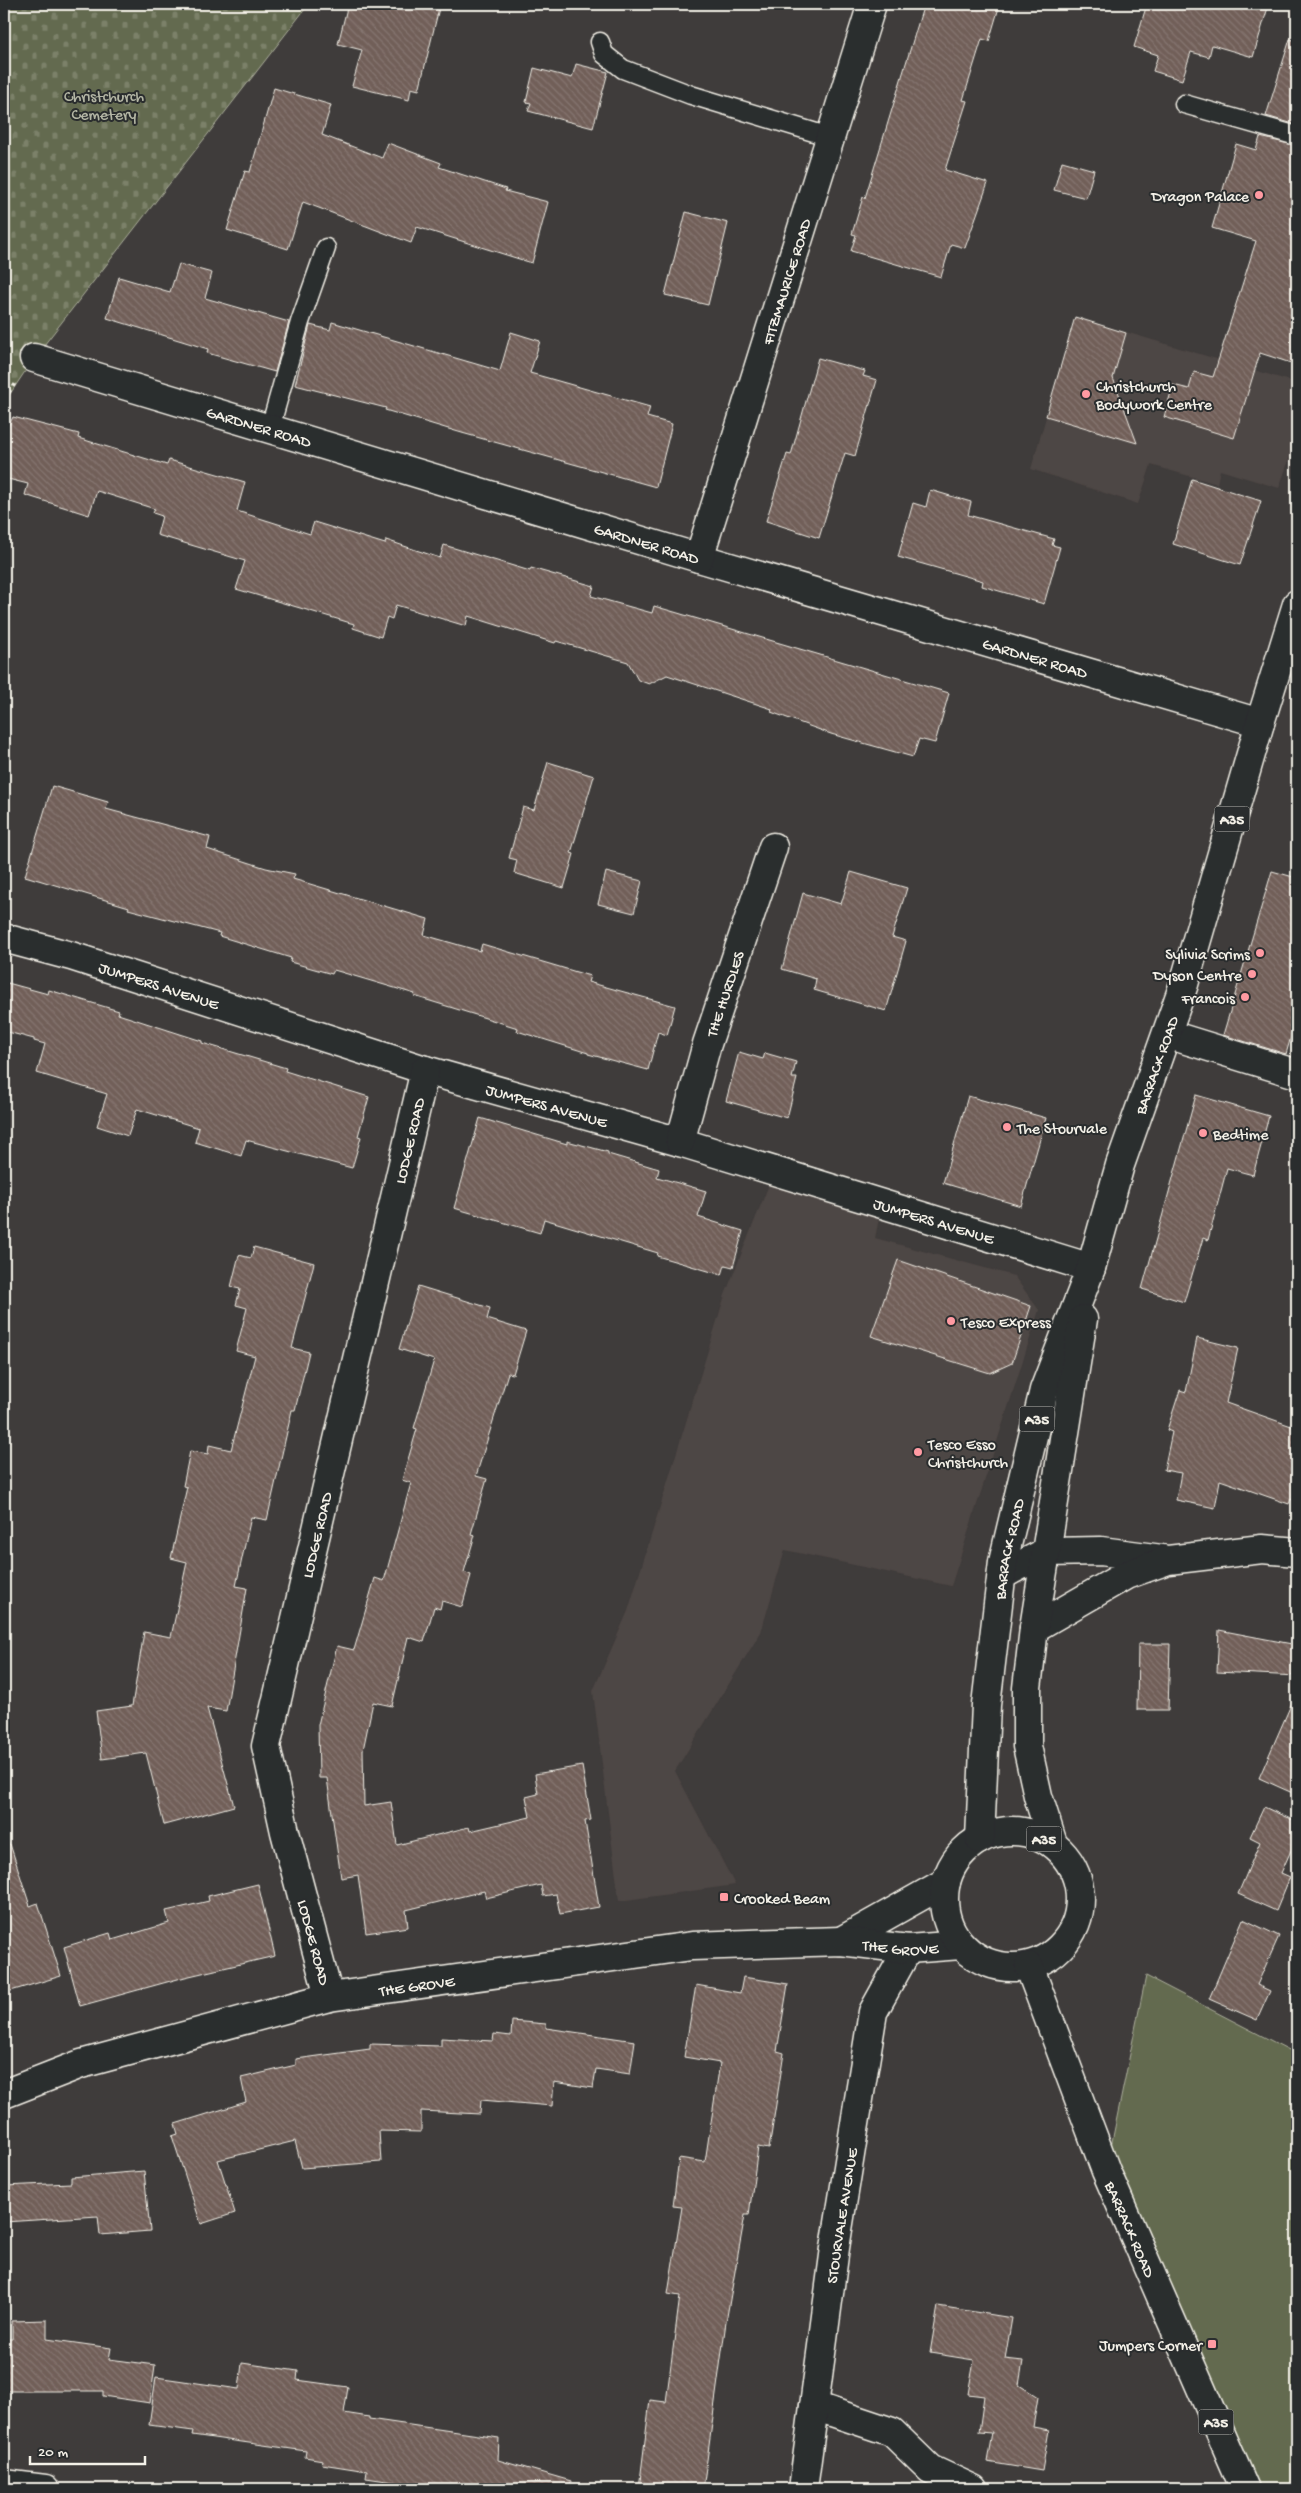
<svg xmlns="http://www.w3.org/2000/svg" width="1301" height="2493" font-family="'Gochi Hand',sans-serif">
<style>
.built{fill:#4e4644}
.grass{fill:#646b50;stroke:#acae9c}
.cemetery{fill:url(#cemetery-stones);stroke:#acae9c}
.building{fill:url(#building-back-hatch);stroke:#f4f1e8}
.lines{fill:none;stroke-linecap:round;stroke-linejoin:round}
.service-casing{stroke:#f4f1e8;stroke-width:21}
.minor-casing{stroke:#f4f1e8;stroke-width:31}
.tertiary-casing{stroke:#f4f1e8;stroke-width:31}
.primary-casing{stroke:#f4f1e8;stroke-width:31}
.path{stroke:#f4f1e8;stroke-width:3;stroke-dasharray:4 4;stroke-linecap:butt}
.service{stroke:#2a2d2e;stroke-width:18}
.minor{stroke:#2a2d2e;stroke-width:28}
.tertiary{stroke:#2a2d2e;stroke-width:28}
.primary{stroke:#2a2d2e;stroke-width:28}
.poi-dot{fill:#ff9aa2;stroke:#2a2d2e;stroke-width:2}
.labels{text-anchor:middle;stroke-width:4;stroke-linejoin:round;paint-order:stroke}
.shield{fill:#2a2d2e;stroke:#b7b6b0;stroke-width:1}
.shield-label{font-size:15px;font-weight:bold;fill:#f4f1e8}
.park-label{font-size:16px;fill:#b3b5a4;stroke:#2a2d2e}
.poi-label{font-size:16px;fill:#f4f1e8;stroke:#2a2d2e;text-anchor:start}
.street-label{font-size:16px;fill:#f4f1e8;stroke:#2a2d2e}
</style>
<defs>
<pattern id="cemetery-stones" width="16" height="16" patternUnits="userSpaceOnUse" patternTransform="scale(1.25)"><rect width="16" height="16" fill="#646b50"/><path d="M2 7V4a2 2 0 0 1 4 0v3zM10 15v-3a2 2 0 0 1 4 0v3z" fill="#7b8169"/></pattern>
<pattern id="building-back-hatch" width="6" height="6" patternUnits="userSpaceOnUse" patternTransform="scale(1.25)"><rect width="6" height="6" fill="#715f59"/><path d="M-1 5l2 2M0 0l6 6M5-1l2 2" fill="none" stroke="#867671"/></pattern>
</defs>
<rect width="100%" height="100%" fill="#3f3c3b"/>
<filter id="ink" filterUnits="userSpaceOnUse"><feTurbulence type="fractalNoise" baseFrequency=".02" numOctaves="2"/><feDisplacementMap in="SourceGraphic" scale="10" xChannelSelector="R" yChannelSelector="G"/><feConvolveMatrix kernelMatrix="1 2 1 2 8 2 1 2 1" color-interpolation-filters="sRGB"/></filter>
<g filter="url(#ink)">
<path class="built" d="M 1075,317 L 1297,383 L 1297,437 L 1279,488 L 1220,470 L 1217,484 L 1151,465 L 1138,504 L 1031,469 Z
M 774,1172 L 882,1203 L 875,1238 L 1014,1276 L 1039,1310 L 951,1586 L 785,1550 L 761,1632 L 675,1771 L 735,1885 L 619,1901 L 593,1691 L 628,1611 L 725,1295 Z"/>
<path class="grass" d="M 1146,1976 L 1297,2054 L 1297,2489 L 1245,2489 L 1106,2171 Z"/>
<path class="cemetery" d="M 4,4 L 309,4 L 34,358 L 4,403 Z"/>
<path class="building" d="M 348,4 L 440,4 L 419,90 L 411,88 L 409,100 L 352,86 L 362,50 L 338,44 Z
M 924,4 L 1000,4 L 989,41 L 982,39 L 963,100 L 967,101 L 945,170 L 988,183 L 965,248 L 951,244 L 941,277 L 851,251 L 856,235 L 852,234 L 863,197 L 865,198 Z
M 1147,4 L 1269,4 L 1253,57 L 1212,45 L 1209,57 L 1191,52 L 1182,80 L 1153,71 L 1158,55 L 1134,47 Z
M 1290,39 L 1297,41 L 1297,125 L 1266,116 Z
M 576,64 L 608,72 L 593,128 L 528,111 L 531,103 L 526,102 L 534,68 L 572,78 Z
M 274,88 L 331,105 L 322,135 L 382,158 L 388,143 L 441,163 L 439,167 L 506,189 L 505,191 L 548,202 L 532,263 L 417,227 L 411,243 L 303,202 L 288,249 L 227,230 L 245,171 L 250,172 Z
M 1260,137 L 1297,146 L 1297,365 L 1260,353 L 1234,438 L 1164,417 L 1173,385 L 1189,389 L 1194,372 L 1213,377 L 1256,241 L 1212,228 L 1236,144 L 1256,150 Z
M 1062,161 L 1094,170 L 1086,198 L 1054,190 Z
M 686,212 L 728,223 L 708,305 L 665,295 Z
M 179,264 L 212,273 L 205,298 L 289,322 L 275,372 L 207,353 L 208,349 L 107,318 L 119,277 L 170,292 Z
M 1075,317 L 1126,333 L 1113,378 L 1137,443 L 1046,416 Z
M 332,322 L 500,371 L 511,332 L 540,341 L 530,373 L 650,407 L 647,417 L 672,424 L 656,487 L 462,433 L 385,410 L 386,408 L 295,385 L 310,325 L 330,330 Z
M 818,358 L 865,371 L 863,376 L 877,380 L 855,456 L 845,453 L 819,538 L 766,521 L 787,454 L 791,455 Z
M 13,417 L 79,434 L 78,438 L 167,465 L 169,460 L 245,482 L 237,511 L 310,534 L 314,522 L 385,544 L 386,540 L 440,558 L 444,545 L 530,571 L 531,568 L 594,586 L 591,596 L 652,613 L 654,606 L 949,693 L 935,743 L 919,739 L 913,757 L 831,734 L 771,712 L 772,709 L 667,675 L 649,684 L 638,680 L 628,662 L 556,641 L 555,643 L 468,616 L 466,626 L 396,605 L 392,619 L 387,617 L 381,637 L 353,628 L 354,624 L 236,589 L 245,561 L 157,535 L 162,516 L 153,513 L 155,509 L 97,491 L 89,515 L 25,495 L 28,484 L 4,478 L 4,434 Z
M 1192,479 L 1261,501 L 1240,565 L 1173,544 Z
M 930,490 L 971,502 L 968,515 L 1054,539 L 1052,545 L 1060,547 L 1044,604 L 982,586 L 983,581 L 898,557 L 913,503 L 926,507 Z
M 548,762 L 594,776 L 571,853 L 574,854 L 564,888 L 514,873 L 517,860 L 509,858 L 523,807 L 534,810 Z
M 52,786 L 108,802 L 106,809 L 210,837 L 207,849 L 266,868 L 295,874 L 293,879 L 428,919 L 424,935 L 480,951 L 482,944 L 590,976 L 588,982 L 675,1006 L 667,1035 L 658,1032 L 648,1070 L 588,1054 L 588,1053 L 517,1031 L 518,1028 L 414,996 L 415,994 L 334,970 L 332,974 L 290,962 L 291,958 L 219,936 L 220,933 L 128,909 L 129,907 L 25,876 Z
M 1272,871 L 1297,878 L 1297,1016 L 1286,1054 L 1223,1035 Z
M 606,872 L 642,881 L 634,913 L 598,904 Z
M 851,872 L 907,888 L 892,937 L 906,941 L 886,1011 L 814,990 L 816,979 L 782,969 L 803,893 L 841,904 Z
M 4,982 L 48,994 L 49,990 L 119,1011 L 118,1014 L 202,1041 L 202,1043 L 286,1068 L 285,1071 L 369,1097 L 358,1136 L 361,1137 L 352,1168 L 246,1140 L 241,1156 L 195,1142 L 199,1128 L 137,1109 L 128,1136 L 97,1126 L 107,1094 L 37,1073 L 45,1044 L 34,1041 L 34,1039 L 4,1031 Z
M 739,1052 L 763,1059 L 765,1053 L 796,1062 L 792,1078 L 797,1078 L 787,1118 L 726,1101 Z
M 1196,1095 L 1269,1116 L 1253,1175 L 1227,1168 L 1208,1240 L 1203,1238 L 1184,1302 L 1142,1289 Z
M 968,1096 L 1046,1118 L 1021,1206 L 943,1183 Z
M 480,1118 L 567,1144 L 567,1141 L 608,1152 L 608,1154 L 659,1169 L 657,1177 L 706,1191 L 698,1217 L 743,1231 L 733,1267 L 725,1265 L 722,1275 L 657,1256 L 658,1253 L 544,1219 L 540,1233 L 454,1208 Z
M 254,1247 L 314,1263 L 292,1348 L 309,1352 L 295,1410 L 292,1410 L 267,1520 L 251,1517 L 236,1586 L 247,1588 L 226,1711 L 207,1708 L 234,1806 L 164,1825 L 146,1753 L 102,1759 L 96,1711 L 132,1706 L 144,1632 L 171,1637 L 187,1562 L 171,1558 L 187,1487 L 183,1486 L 190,1451 L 208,1454 L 209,1445 L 231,1450 L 255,1356 L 236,1351 L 247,1308 L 236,1305 L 240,1289 L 231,1287 L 239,1255 L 251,1258 Z
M 898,1260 L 1031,1306 L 1012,1363 L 990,1373 L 871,1336 Z
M 418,1286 L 490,1308 L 487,1319 L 526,1331 L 513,1374 L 508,1373 L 476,1476 L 487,1479 L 471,1534 L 475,1535 L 464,1572 L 471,1575 L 462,1607 L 442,1601 L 440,1609 L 434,1607 L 424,1642 L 408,1637 L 392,1706 L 373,1702 L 363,1750 L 364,1806 L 391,1802 L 397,1845 L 469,1827 L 470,1831 L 530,1817 L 526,1797 L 538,1794 L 535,1774 L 582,1766 L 591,1820 L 585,1821 L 599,1907 L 560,1914 L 556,1894 L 543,1896 L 541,1885 L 486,1898 L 484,1891 L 406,1910 L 408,1927 L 366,1933 L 358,1875 L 341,1878 L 327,1778 L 319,1778 L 318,1725 L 337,1646 L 354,1650 L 375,1578 L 384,1581 L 411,1483 L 402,1480 L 417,1429 L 414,1428 L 434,1360 L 399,1349 Z
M 1197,1338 L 1238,1348 L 1226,1403 L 1297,1428 L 1297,1501 L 1291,1499 L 1289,1504 L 1220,1480 L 1215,1508 L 1176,1500 L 1181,1473 L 1164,1470 L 1172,1432 L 1167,1430 L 1180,1390 L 1186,1392 Z
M 1219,1630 L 1297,1645 L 1297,1676 L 1217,1672 Z
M 1138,1644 L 1170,1644 L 1168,1710 L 1137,1710 Z
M 1297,1691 L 1297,1795 L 1259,1778 Z
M 1264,1807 L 1297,1822 L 1297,1837 L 1281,1873 L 1290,1877 L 1276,1911 L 1238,1894 L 1260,1842 L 1250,1837 Z
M 10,1844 L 30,1906 L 38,1903 L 61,1976 L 4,1993 L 4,1845 Z
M 258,1884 L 275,1956 L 185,1977 L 80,2006 L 64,1947 L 110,1933 L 112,1940 L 169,1923 L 166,1911 L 209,1901 L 208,1896 Z
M 1243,1919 L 1279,1936 L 1257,1985 L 1270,1991 L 1257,2020 L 1209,1999 Z
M 743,1977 L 788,1984 L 777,2051 L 784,2053 L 769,2149 L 758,2147 L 749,2215 L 745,2215 L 726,2322 L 703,2489 L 639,2489 L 650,2400 L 666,2402 L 680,2296 L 668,2294 L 682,2207 L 673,2206 L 679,2158 L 705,2162 L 720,2063 L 684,2057 L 696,1985 L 740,1993 Z
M 512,2021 L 546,2024 L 546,2028 L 635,2041 L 630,2074 L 596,2069 L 593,2088 L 554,2082 L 552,2106 L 481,2100 L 480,2114 L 421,2111 L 421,2132 L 379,2131 L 381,2162 L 302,2168 L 295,2141 L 218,2160 L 235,2213 L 201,2224 L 172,2136 L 178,2134 L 175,2124 L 246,2102 L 241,2078 L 296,2065 L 296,2059 L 370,2049 L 370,2044 L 441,2046 L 441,2038 L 493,2041 L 494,2034 L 511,2036 Z
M 144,2171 L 150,2231 L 100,2235 L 98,2216 L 4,2222 L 4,2186 L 71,2183 L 71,2177 Z
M 938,2306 L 1012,2318 L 1005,2359 L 1023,2361 L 1019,2385 L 1038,2397 L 1033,2427 L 1049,2430 L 1042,2471 L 987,2462 L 992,2433 L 979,2432 L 984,2396 L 968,2394 L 974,2360 L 930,2353 Z
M 47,2320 L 47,2339 L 111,2348 L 109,2359 L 155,2365 L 150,2403 L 103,2396 L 103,2391 L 4,2391 L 4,2339 L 12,2339 L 12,2321 Z
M 242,2363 L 298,2371 L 297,2380 L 348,2387 L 344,2413 L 369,2417 L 369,2419 L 499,2438 L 498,2460 L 571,2481 L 570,2489 L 442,2489 L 366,2478 L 367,2471 L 322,2464 L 323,2460 L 305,2457 L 306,2451 L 192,2435 L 193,2431 L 149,2425 L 156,2377 L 239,2389 Z"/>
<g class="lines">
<g class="service-casing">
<path id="service" d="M 600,42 L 604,54 L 623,69 L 691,95 L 830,137
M 1184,104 L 1297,136
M 270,428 L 300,322 L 326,248"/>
</g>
<g class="minor-casing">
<g id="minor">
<path id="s1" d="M 34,358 L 699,558 L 1260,723"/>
<path id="s2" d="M 699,558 L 872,4"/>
<path id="s3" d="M 4,938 L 71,956 L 425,1070 L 680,1142 L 1091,1268"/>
<path d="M 1167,1034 L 1297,1074"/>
<path id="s4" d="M 680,1142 L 707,1044 L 773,847"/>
<path d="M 1002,1575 L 1046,1552 L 1101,1551 L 1162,1559"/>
<path d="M 1034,1628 L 1126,1575 L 1168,1560 L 1262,1549 L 1297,1552"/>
<path id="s5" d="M 329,1997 L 285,1832 L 266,1746 L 425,1070"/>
<path d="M 814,2406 L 892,2432 L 930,2469 L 973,2489"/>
<path d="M 4,2484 L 45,2489"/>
<path id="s6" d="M 803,2489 L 835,2248 L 873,2012 L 908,1949"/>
</g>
</g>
<g class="tertiary-casing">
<g id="tertiary">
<path d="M 841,1941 L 946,1882"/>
<path id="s7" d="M 4,2094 L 81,2064 L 329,1997 L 692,1946 L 841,1941 L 908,1949 L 961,1945"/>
</g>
</g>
<g class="primary-casing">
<g id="primary">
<circle cx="1012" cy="1899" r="68"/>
<path id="s8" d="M 980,1839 L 986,1705 L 1003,1562 L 1044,1390 L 1091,1268 L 1120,1165 L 1184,984 L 1260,723 L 1297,604"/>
<path d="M 1053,1844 L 1038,1796 L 1027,1746 L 1027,1688 L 1034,1628 L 1083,1319"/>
<path id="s9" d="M 1029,1966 L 1106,2171 L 1245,2489"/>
</g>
</g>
<path class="path" d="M 4,400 L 15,384"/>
<use href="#service" class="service"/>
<use href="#minor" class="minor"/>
<use href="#tertiary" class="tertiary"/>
<use href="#primary" class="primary"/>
</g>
</g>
<g class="poi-dot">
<circle cx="1259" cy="195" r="5"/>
<circle cx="1086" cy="394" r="5"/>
<circle cx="1260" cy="953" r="5"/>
<circle cx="1252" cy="974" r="5"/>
<circle cx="1245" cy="997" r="5"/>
<circle cx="1007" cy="1127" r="5"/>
<circle cx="1203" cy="1133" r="5"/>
<circle cx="951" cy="1321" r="5"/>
<circle cx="918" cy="1452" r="5"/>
<rect x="719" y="1892" width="10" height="10" rx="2.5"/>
<rect x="1207" y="2339" width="10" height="10" rx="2.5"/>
</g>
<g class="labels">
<g class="shield">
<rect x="1214.5" y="806.5" width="35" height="25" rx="4"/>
<rect x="1019.5" y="1406.5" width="35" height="25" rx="4"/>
<rect x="1026.5" y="1826.5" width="35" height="25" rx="4"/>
<rect x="1198.5" y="2409.5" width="35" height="25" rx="4"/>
</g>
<g class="shield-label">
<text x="1232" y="824">A35</text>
<text x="1037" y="1424">A35</text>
<text x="1044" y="1844">A35</text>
<text x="1216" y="2427">A35</text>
</g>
<g class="park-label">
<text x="104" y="101">Christchurch<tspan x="104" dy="18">Cemetery</tspan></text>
</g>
<g class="poi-label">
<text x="1249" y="201" text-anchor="end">Dragon Palace</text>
<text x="1096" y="391">Christchurch<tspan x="1096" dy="18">Bodywork Centre</tspan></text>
<text x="1250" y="959" text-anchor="end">Sylivia Scrims</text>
<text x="1242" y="980" text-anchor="end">Dyson Centre</text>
<text x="1235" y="1003" text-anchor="end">Francois</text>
<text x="1017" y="1133">The Stourvale</text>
<text x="1213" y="1139">Bedtime</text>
<text x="961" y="1327">Tesco Express</text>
<text x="928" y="1449">Tesco Esso<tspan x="928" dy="18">Christchurch</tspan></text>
<text x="734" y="1903">Crooked Beam</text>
<text x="1202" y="2350" text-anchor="end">Jumpers Corner</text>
</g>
<g class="street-label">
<text dy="6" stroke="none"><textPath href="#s2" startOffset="290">FITZMAURICE ROAD</textPath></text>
<text dy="6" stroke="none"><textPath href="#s1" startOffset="235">GARDNER ROAD</textPath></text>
<text dy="6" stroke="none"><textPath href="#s1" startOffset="640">GARDNER ROAD</textPath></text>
<text dy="6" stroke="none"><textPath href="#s1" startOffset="1045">GARDNER ROAD</textPath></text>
<text dy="6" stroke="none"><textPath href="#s3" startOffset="162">JUMPERS AVENUE</textPath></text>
<text dy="6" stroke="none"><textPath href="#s4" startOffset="155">THE HURDLES</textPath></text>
<text dy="6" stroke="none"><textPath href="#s8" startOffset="799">BARRACK ROAD</textPath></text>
<text dy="6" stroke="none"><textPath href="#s3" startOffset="568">JUMPERS AVENUE</textPath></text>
<text dy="6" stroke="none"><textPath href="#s5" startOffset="881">LODGE ROAD</textPath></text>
<text dy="6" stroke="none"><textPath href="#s3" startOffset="972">JUMPERS AVENUE</textPath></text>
<text dy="6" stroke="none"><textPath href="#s5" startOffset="476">LODGE ROAD</textPath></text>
<text dy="6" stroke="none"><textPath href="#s8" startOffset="292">BARRACK ROAD</textPath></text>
<text transform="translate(315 1942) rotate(75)" y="6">LODGE ROAD</text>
<text dy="6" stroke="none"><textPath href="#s7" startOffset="915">THE GROVE</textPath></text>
<text dy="6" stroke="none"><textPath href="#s7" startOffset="428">THE GROVE</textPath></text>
<text dy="6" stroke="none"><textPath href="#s6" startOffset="276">STOURVALE AVENUE</textPath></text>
<text dy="6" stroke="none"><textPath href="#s9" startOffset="282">BARRACK ROAD</textPath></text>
</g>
</g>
<rect width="1301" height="2493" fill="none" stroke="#2a2d2e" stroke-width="20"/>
<rect x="10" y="10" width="1281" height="2473" fill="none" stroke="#f4f1e8" stroke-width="2" filter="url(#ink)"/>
<path d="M30 2456v8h115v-8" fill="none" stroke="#f4f1e8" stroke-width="2.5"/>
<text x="38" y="2456" font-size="15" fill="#f4f1e8" stroke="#2a2d2e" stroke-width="4" paint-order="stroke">20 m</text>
</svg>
